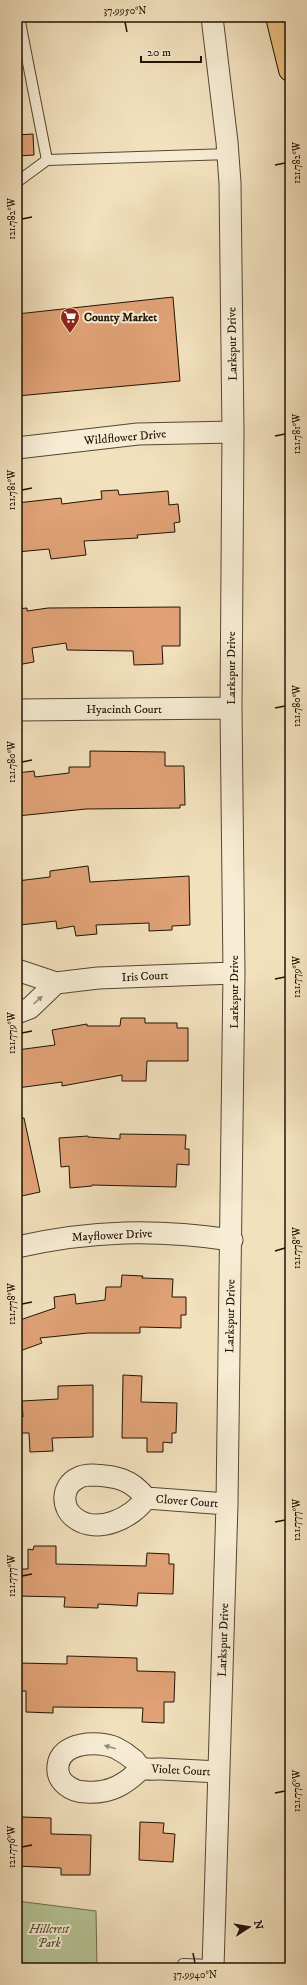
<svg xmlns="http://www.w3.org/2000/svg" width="307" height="1985" font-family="'IM FELL DW Pica',serif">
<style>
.park{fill:#b5c495;stroke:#6b6c4d}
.building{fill:#e0a276;stroke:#211305}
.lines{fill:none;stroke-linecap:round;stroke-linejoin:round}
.service-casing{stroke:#554633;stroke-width:12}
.minor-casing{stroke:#554633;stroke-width:23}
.motorway-casing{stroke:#211305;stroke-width:24}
.service{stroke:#f7ecd4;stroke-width:10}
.minor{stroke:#f7ecd4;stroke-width:21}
.motorway{stroke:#e9c07e;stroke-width:22}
.oneway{fill:#978a77}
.ticks{fill:none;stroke:#211305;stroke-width:1.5}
.labels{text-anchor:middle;stroke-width:4;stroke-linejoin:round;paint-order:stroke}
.poi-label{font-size:12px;font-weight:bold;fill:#211305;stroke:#f7ecd4;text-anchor:start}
.street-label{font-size:12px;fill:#211305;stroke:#f7ecd4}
.park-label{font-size:12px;font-style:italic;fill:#555137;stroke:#f7ecd4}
.neatline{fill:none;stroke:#211305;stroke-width:1.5}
.ticks-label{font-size:10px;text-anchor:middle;fill:#211305}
</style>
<rect width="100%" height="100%" fill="#f2e1bd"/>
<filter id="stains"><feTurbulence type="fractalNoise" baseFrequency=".005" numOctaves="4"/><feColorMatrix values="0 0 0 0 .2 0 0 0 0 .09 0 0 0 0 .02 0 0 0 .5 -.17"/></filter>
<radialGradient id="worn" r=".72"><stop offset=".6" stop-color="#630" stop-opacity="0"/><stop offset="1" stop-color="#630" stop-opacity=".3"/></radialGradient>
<path class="park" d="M 17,1901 L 96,1911 L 97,1968 L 17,1968 Z"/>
<path class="building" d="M 33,134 L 34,155 L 17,156 L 17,135 Z
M 173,297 L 180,381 L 17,396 L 17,314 Z
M 118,490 L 119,495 L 168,491 L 169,505 L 178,504 L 180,522 L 174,523 L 175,532 L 137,535 L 138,538 L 84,541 L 86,555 L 51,559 L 49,549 L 17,552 L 17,503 L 61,498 L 62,504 L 102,499 L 101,491 Z
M 180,607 L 180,646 L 162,646 L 163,664 L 134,665 L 133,651 L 67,650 L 66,643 L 32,648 L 34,662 L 17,665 L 17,609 L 27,608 L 27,611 L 48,608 Z
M 90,751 L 165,752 L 165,766 L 184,766 L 185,805 L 180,805 L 180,808 L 86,809 L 17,816 L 17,773 L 34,771 L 35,777 L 69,773 L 69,767 L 90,767 Z
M 88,866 L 90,882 L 189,876 L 190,925 L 172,926 L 172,930 L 149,931 L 149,923 L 96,925 L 97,934 L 76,936 L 74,926 L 57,929 L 56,921 L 20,925 L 17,911 L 17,881 L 50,877 L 50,871 Z
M 121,1018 L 145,1018 L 145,1023 L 177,1023 L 177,1028 L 188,1028 L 188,1061 L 147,1061 L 146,1081 L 122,1081 L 122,1075 L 62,1086 L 62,1082 L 17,1088 L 17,1050 L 55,1045 L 52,1030 L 87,1024 L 87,1026 L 120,1026 Z
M 17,1118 L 24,1118 L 40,1192 L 17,1197 Z
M 120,1134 L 186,1135 L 185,1149 L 189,1149 L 189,1165 L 177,1164 L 176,1187 L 92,1185 L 92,1186 L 70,1188 L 69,1166 L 61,1167 L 59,1138 L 88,1136 L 88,1137 L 120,1139 Z
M 122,1275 L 143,1276 L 142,1278 L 173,1279 L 172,1297 L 186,1297 L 186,1315 L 181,1315 L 181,1328 L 140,1327 L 140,1333 L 88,1333 L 40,1338 L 42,1343 L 17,1352 L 17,1321 L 55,1308 L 54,1297 L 75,1294 L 76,1304 L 105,1300 L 106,1287 L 121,1287 Z
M 123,1375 L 142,1376 L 141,1402 L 177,1403 L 176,1433 L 172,1433 L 172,1443 L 163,1442 L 163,1452 L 147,1452 L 147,1438 L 122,1438 Z
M 93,1385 L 93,1437 L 52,1438 L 53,1451 L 30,1452 L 29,1433 L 17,1433 L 17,1417 L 23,1417 L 22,1401 L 58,1399 L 58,1386 Z
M 34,1546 L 56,1546 L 56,1564 L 146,1566 L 147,1553 L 169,1554 L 169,1564 L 174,1564 L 173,1594 L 138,1593 L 137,1606 L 98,1604 L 98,1608 L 64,1607 L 65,1597 L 17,1596 L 18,1569 L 28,1569 L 28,1549 L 33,1550 Z
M 67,1656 L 137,1658 L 137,1671 L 175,1672 L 174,1702 L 164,1702 L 164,1723 L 142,1722 L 143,1708 L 53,1707 L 53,1713 L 26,1712 L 26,1691 L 17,1691 L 17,1663 L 67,1664 Z
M 22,1817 L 51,1818 L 51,1834 L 91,1835 L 90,1875 L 61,1875 L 61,1868 L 17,1866 L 17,1838 L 21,1838 Z
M 140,1822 L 164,1823 L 163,1833 L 175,1834 L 173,1862 L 139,1860 Z"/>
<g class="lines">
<g class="service-casing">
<path id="service" d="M 19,17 L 47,160
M 17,182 L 47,160 L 229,154
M 183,1964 L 213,1965"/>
</g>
<g class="minor-casing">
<path id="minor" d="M 212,17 L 227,142 L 230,183 L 233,432 L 231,708 L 234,973 L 227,1504 L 213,1968
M 17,448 L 138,434 L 233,432
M 17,710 L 231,708
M 17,970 L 56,983 L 98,978 L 234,973
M 17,1013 L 30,1008 L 56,983
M 17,1247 C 93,1230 155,1229 232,1240
M 93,1475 C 116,1476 131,1479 146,1498 C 133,1518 97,1535 75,1518 C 61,1508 61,1486 78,1478 C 83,1475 88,1475 93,1475 Z
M 146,1498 L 227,1504
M 142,1768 C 126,1784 110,1794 86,1792 C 72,1792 56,1782 58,1766 C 60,1742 98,1740 116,1748 C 122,1751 128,1755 134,1760 C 136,1762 139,1767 142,1768 C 147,1770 156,1769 161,1769 C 180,1770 199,1771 219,1772"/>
</g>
<g class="motorway-casing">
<path id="motorway" d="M 277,17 L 290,70"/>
</g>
<use href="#service" class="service"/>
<use href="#minor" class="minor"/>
<use href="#motorway" class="motorway"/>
</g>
<defs><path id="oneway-solid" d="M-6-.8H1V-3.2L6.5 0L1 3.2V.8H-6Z"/></defs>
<g class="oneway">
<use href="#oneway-solid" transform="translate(38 1000) rotate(-42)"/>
<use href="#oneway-solid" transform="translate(110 1747) rotate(-164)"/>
</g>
<path class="ticks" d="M 125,22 L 127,32M 275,165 L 285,163M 22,219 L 32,217M 275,436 L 285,434M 22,490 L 32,488M 275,708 L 285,706M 22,762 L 32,760M 275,979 L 285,977M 22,1033 L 32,1031M 275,1251 L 285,1248M 22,1304 L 32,1302M 275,1522 L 285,1520M 22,1576 L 32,1574M 275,1793 L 285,1791M 22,1847 L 32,1845M 193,1953 L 195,1963"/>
<defs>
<g id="supermarket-pin" transform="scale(1)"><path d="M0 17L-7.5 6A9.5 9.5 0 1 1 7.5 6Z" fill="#8f2418" stroke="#f7ecd4"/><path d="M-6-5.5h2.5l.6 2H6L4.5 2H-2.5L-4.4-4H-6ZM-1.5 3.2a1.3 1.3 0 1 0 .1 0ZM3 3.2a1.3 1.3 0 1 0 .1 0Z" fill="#fff"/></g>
</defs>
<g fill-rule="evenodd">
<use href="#supermarket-pin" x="70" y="317"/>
</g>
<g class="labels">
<g class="poi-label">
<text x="84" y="321">County Market</text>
</g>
<g class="street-label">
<text transform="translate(232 344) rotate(-91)" y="4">Larkspur Drive</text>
<text transform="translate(125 437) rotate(-5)" y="4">Wildflower Drive</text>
<text transform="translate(231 668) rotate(-90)" y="4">Larkspur Drive</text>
<text x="124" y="713">Hyacinth Court</text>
<text transform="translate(145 976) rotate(-3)" y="4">Iris Court</text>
<text transform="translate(234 992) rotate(-90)" y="4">Larkspur Drive</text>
<text transform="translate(112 1235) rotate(-3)" y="4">Mayflower Drive</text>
<text transform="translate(230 1316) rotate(-89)" y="4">Larkspur Drive</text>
<text transform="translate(187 1501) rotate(4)" y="4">Clover Court</text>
<text transform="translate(223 1640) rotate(-88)" y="4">Larkspur Drive</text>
<text transform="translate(181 1770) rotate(3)" y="4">Violet Court</text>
</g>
<g class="park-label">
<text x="49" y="1933">Hillcrest<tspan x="49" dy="14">Park</tspan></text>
</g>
</g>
<rect width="307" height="1985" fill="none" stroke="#f2e1bd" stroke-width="44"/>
<g transform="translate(249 1927) rotate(78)" stroke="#f7ecd4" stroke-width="3" paint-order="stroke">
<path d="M0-3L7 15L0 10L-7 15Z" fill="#211305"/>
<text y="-6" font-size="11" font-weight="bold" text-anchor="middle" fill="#211305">N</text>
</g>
<path d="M141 56v6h60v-6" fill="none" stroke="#211305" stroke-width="2"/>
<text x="147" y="56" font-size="12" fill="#211305" stroke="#f7ecd4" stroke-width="3" paint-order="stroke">20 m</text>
<rect x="22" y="22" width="263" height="1941" class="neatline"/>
<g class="ticks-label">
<text x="125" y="14">37.9950°N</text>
<text transform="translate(296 163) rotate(-90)" y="4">121.782°W</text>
<text transform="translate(11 219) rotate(-90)" y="4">121.782°W</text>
<text transform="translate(296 434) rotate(-90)" y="4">121.781°W</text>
<text transform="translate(11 490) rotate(-90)" y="4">121.781°W</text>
<text transform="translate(296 706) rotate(-90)" y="4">121.780°W</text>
<text transform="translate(11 762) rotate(-90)" y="4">121.780°W</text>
<text transform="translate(296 977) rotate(-90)" y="4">121.779°W</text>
<text transform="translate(11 1033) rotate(-90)" y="4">121.779°W</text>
<text transform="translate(296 1248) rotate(-90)" y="4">121.778°W</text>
<text transform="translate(11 1304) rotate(-90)" y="4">121.778°W</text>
<text transform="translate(296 1520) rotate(-90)" y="4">121.777°W</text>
<text transform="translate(11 1576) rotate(-90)" y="4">121.777°W</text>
<text transform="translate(296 1791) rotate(-90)" y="4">121.776°W</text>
<text transform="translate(11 1847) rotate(-90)" y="4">121.776°W</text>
<text x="195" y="1978">37.9940°N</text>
</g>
<rect width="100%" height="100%" filter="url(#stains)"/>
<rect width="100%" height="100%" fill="url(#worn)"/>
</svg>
